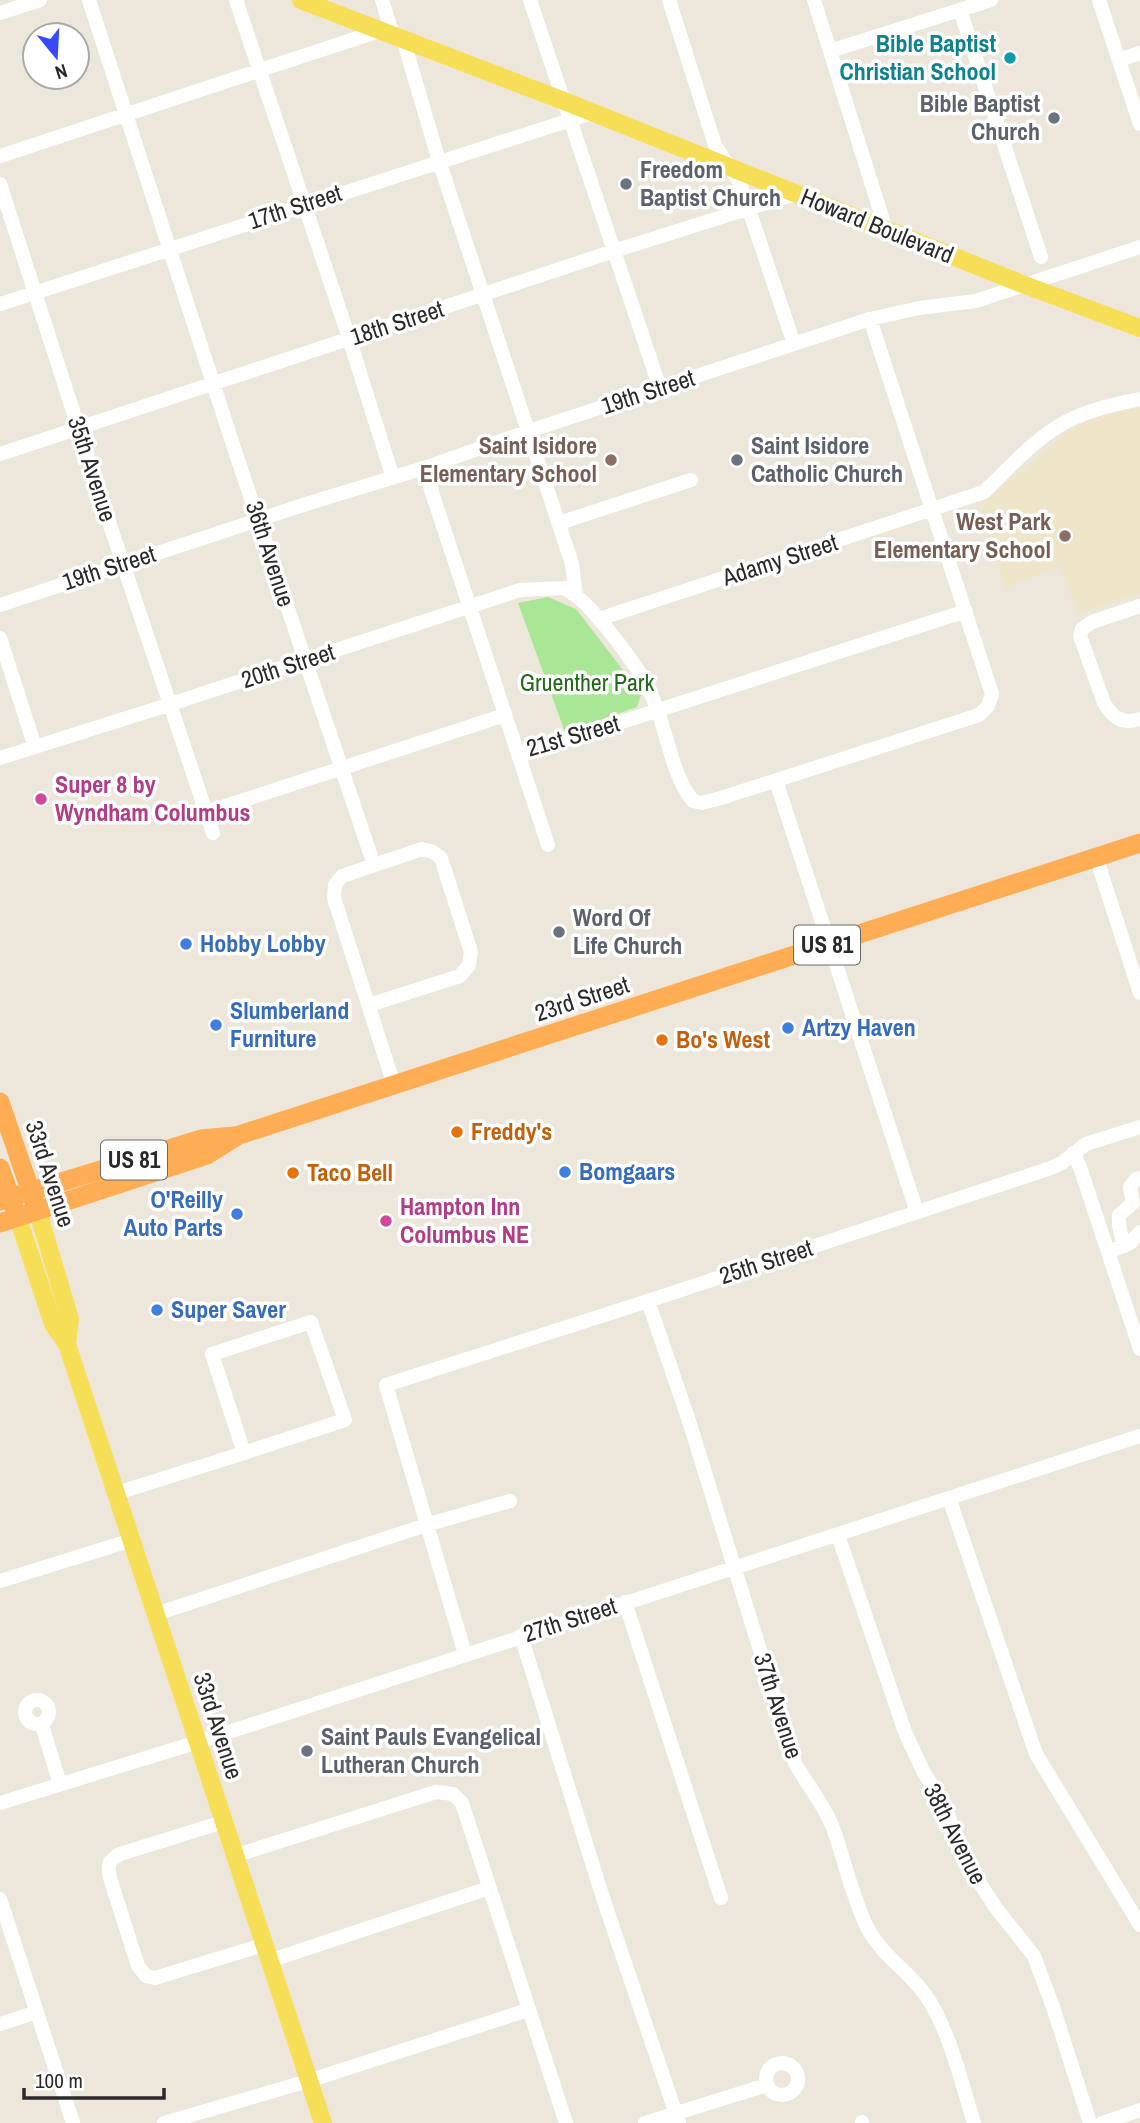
<svg xmlns="http://www.w3.org/2000/svg" width="1140" height="2123" font-family="'Archivo Narrow',sans-serif">
<style>
.education{fill:#efe6c9}
.green{fill:#a9e695}
.lines{fill:none;stroke-linecap:round;stroke-linejoin:round}
.minor{stroke:#fff;stroke-width:14}
.major{stroke:#f6df56;stroke-width:18}
.highway{stroke:#ffad54;stroke-width:19}
.culture-dot{fill:#0f9aa8;stroke:#fff;stroke-width:2.5}
.worship-dot{fill:#6b7280;stroke:#fff;stroke-width:2.5}
.education-dot{fill:#8d6e63;stroke:#fff;stroke-width:2.5}
.hotel-dot{fill:#d1479c;stroke:#fff;stroke-width:2.5}
.shop-dot{fill:#3f7fe0;stroke:#fff;stroke-width:2.5}
.food-dot{fill:#e8710a;stroke:#fff;stroke-width:2.5}
.labels{text-anchor:middle;stroke-width:7;stroke-linejoin:round;paint-order:stroke}
.shield{fill:#fff;stroke:#6a6a6a;stroke-width:2}
.shield-label{font-size:23px;font-weight:bold;fill:#2a2a2a}
.culture-label{font-size:24px;font-weight:bold;fill:#0d838f;stroke:#fff;text-anchor:end}
.worship-label{font-size:24px;font-weight:bold;fill:#5b616d;stroke:#fff;text-anchor:start}
.street-label{font-size:24px;fill:#2a2a2a;stroke:#fff}
.education-label{font-size:24px;font-weight:bold;fill:#785e54;stroke:#fff;text-anchor:end}
.park-label{font-size:24px;fill:#216a17;stroke:#fff}
.hotel-label{font-size:24px;font-weight:bold;fill:#b23c85;stroke:#fff;text-anchor:start}
.shop-label{font-size:24px;font-weight:bold;fill:#366cbe;stroke:#fff;text-anchor:start}
.food-label{font-size:24px;font-weight:bold;fill:#c56008;stroke:#fff;text-anchor:start}
</style>
<rect width="100%" height="100%" fill="#ede7db"/>
<path class="education" d="M 1140,407 L 1140,593 L 1078,614 L 1060,566 L 1005,588 L 980,507 L 1071,428 L 1103,416 Z"/>
<path class="green" d="M 548,597 L 576,609 L 639,691 L 641,695 L 637,707 L 565,732 L 518,603 Z"/>
<g class="lines">
<path class="minor" d="M 89,0 L 235,451 L 374,865
M 236,0 L 349,338 L 393,478
M 382,0 L 393,35
M 530,0 L 660,388
M 669,0 L 715,145 L 740,183 L 794,344
M 814,0 L 886,230
M 1099,0 L 1140,124
M 960,10 L 1041,257
M 0,13 L 40,0
M 403,39 L 439,161 L 572,564 L 576,596 C 588,604 596,616 606,627 C 628,655 649,681 659,715 C 669,743 674,778 693,801 L 702,803 L 721,798 L 979,715 L 988,706 L 992,694 L 870,319
M 830,51 L 991,0
M 1119,60 L 1140,53
M 0,156 L 382,30
M 0,184 L 100,495 L 213,833
M 0,304 L 592,113
M 0,454 L 614,251 L 795,194
M 424,468 L 548,845
M 559,523 L 691,480
M 0,605 L 300,506 L 424,468 L 529,431 L 870,319 L 919,308 L 976,301 L 1140,247
M 1140,606 L 1092,622 L 1082,629 L 1080,636 L 1104,703 C 1113,718 1123,725 1140,719
M 599,619 L 984,492 C 1007,470 1030,444 1057,427 C 1082,411 1112,405 1140,399
M 0,638 L 35,747
M 519,755 L 966,611
M 0,758 L 171,704 L 520,590 L 565,588 L 576,596
M 776,781 L 917,1212
M 207,812 L 505,715
M 1096,857 L 1140,993
M 369,1005 L 460,976 L 469,965 L 471,952 L 441,858 L 433,852 L 422,849 L 342,876 L 335,885 L 334,898 L 394,1085
M 1073,1153 L 1080,1167 L 1140,1349
M 1124,1246 L 1119,1226 L 1119,1215 L 1133,1203 L 1130,1187 L 1136,1179 L 1140,1178
M 1116,1249 L 1130,1243 L 1140,1232
M 648,1301 L 689,1421 L 795,1763 C 807,1785 824,1804 833,1828 C 845,1861 852,1897 868,1929 C 882,1955 907,1970 924,1993 C 948,2025 962,2084 974,2123
M 311,1322 L 345,1420 L 244,1453 L 212,1354 Z
M 117,1493 L 244,1453
M 949,1498 L 1036,1754 L 1140,1925
M 838,1535 L 905,1732 L 924,1773 L 944,1803 L 964,1859 L 996,1908 L 1034,1956 L 1054,2010 L 1090,2123
M 0,1581 L 132,1540
M 625,1602 L 721,1898
M 156,1614 L 429,1524 L 510,1501
M 521,1636 L 604,1901 L 679,2123
M 465,1654 L 386,1385 L 648,1301 L 1048,1169 L 1062,1163 L 1086,1144 L 1140,1127
M25 1712a12 12 0 1 1 24 0a12 12 0 1 1-24 0Z
M 42,1725 L 60,1784
M 0,1803 L 198,1742 L 1140,1436
M 223,1822 L 120,1854 C 108,1861 107,1864 110,1878 L 138,1966 L 146,1976 L 155,1978 L 263,1945
M 234,1856 L 436,1792 L 453,1794 L 462,1803 L 566,2123
M 0,1899 L 73,2123
M 269,1961 L 489,1888
M 0,2024 L 37,2012
M766 2079a16 16 0 1 1 32 0a16 16 0 1 1-32 0Z
M 862,2122 L 862,2123
M 164,2123 L 308,2081 L 528,2010
M 645,2123 L 767,2085
M 1102,2123 L 1140,2110"/>
<path class="major" d="M 301,0 L 564,101 L 1025,285 L 1140,328
M 38,1212 L 70,1319 L 67,1344
M 18,1218 L 53,1324 L 67,1344 L 323,2123"/>
<path class="highway" d="M 0,1102 L 35,1204
M 0,1168 L 14,1207
M 0,1201 L 201,1139 L 234,1136
M 0,1223 L 207,1155 L 239,1135 L 1140,843"/>
</g>
<circle class="culture-dot" cx="1010" cy="58" r="7"/>
<g class="worship-dot">
<circle cx="1054" cy="118" r="7"/>
<circle cx="626" cy="184" r="7"/>
<circle cx="737" cy="460" r="7"/>
<circle cx="559" cy="932" r="7"/>
<circle cx="307" cy="1751" r="7"/>
</g>
<g class="education-dot">
<circle cx="611" cy="460" r="7"/>
<circle cx="1065" cy="536" r="7"/>
</g>
<g class="hotel-dot">
<circle cx="41" cy="799" r="7"/>
<circle cx="386" cy="1221" r="7"/>
</g>
<g class="shop-dot">
<circle cx="186" cy="944" r="7"/>
<circle cx="216" cy="1025" r="7"/>
<circle cx="788" cy="1028" r="7"/>
<circle cx="565" cy="1172" r="7"/>
<circle cx="237" cy="1214" r="7"/>
<circle cx="157" cy="1310" r="7"/>
</g>
<g class="food-dot">
<circle cx="662" cy="1040" r="7"/>
<circle cx="457" cy="1132" r="7"/>
<circle cx="293" cy="1173" r="7"/>
</g>
<g class="labels">
<g class="shield">
<rect x="794" y="925.5" width="66" height="39" rx="5"/>
<rect x="101" y="1140.5" width="66" height="39" rx="5"/>
</g>
<g class="shield-label">
<text x="827" y="953">US 81</text>
<text x="134" y="1168">US 81</text>
</g>
<g class="culture-label">
<text x="996" y="52">Bible Baptist<tspan x="996" dy="28">Christian School</tspan></text>
</g>
<g class="worship-label">
<text x="1040" y="112" text-anchor="end">Bible Baptist<tspan x="1040" dy="28">Church</tspan></text>
<text x="640" y="178">Freedom<tspan x="640" dy="28">Baptist Church</tspan></text>
<text x="751" y="454">Saint Isidore<tspan x="751" dy="28">Catholic Church</tspan></text>
<text x="573" y="926">Word Of<tspan x="573" dy="28">Life Church</tspan></text>
<text x="321" y="1745">Saint Pauls Evangelical<tspan x="321" dy="28">Lutheran Church</tspan></text>
</g>
<g class="street-label">
<text transform="translate(295 207) rotate(-18)" y="8">17th Street</text>
<text transform="translate(877 226) rotate(22)" y="8">Howard Boulevard</text>
<text transform="translate(397 323) rotate(-18)" y="8">18th Street</text>
<text transform="translate(648 392) rotate(-18)" y="8">19th Street</text>
<text transform="translate(92 469) rotate(72)" y="8">35th Avenue</text>
<text transform="translate(270 554) rotate(72)" y="8">36th Avenue</text>
<text transform="translate(780 560) rotate(-18)" y="8">Adamy Street</text>
<text transform="translate(109 568) rotate(-18)" y="8">19th Street</text>
<text transform="translate(288 666) rotate(-18)" y="8">20th Street</text>
<text transform="translate(573 736) rotate(-16)" y="8">21st Street</text>
<text transform="translate(582 999) rotate(-18)" y="8">23rd Street</text>
<text transform="translate(50 1174) rotate(72)" y="8">33rd Avenue</text>
<text transform="translate(766 1262) rotate(-18)" y="8">25th Street</text>
<text transform="translate(570 1620) rotate(-18)" y="8">27th Street</text>
<text transform="translate(778 1706) rotate(72)" y="8">37th Avenue</text>
<text transform="translate(218 1726) rotate(72)" y="8">33rd Avenue</text>
<text transform="translate(955 1834) rotate(63)" y="8">38th Avenue</text>
</g>
<g class="education-label">
<text x="597" y="454">Saint Isidore<tspan x="597" dy="28">Elementary School</tspan></text>
<text x="1051" y="530">West Park<tspan x="1051" dy="28">Elementary School</tspan></text>
</g>
<g class="park-label">
<text x="587" y="691">Gruenther Park</text>
</g>
<g class="hotel-label">
<text x="55" y="793">Super 8 by<tspan x="55" dy="28">Wyndham Columbus</tspan></text>
<text x="400" y="1215">Hampton Inn<tspan x="400" dy="28">Columbus NE</tspan></text>
</g>
<g class="shop-label">
<text x="200" y="952">Hobby Lobby</text>
<text x="230" y="1019">Slumberland<tspan x="230" dy="28">Furniture</tspan></text>
<text x="802" y="1036">Artzy Haven</text>
<text x="579" y="1180">Bomgaars</text>
<text x="223" y="1208" text-anchor="end">O'Reilly<tspan x="223" dy="28">Auto Parts</tspan></text>
<text x="171" y="1318">Super Saver</text>
</g>
<g class="food-label">
<text x="676" y="1048">Bo's West</text>
<text x="471" y="1140">Freddy's</text>
<text x="307" y="1181">Taco Bell</text>
</g>
</g>
<g transform="translate(56 56) rotate(162)"><circle r="33" fill="#ffffff" stroke="#aaaaaa" stroke-width="2"/>
<path d="M0-5L12 26L0 18L-12 26Z" fill="#3649ff"/>
<text y="-10" font-size="19" font-weight="bold" text-anchor="middle" fill="#2a2a2a">N</text>
</g>
<path d="M24 2088v10h140v-10" fill="none" stroke="#2a2a2a" stroke-width="3.5"/>
<text x="35" y="2088" font-size="21" fill="#2a2a2a" stroke="#ffffff" stroke-width="5" paint-order="stroke">100 m</text>
</svg>
